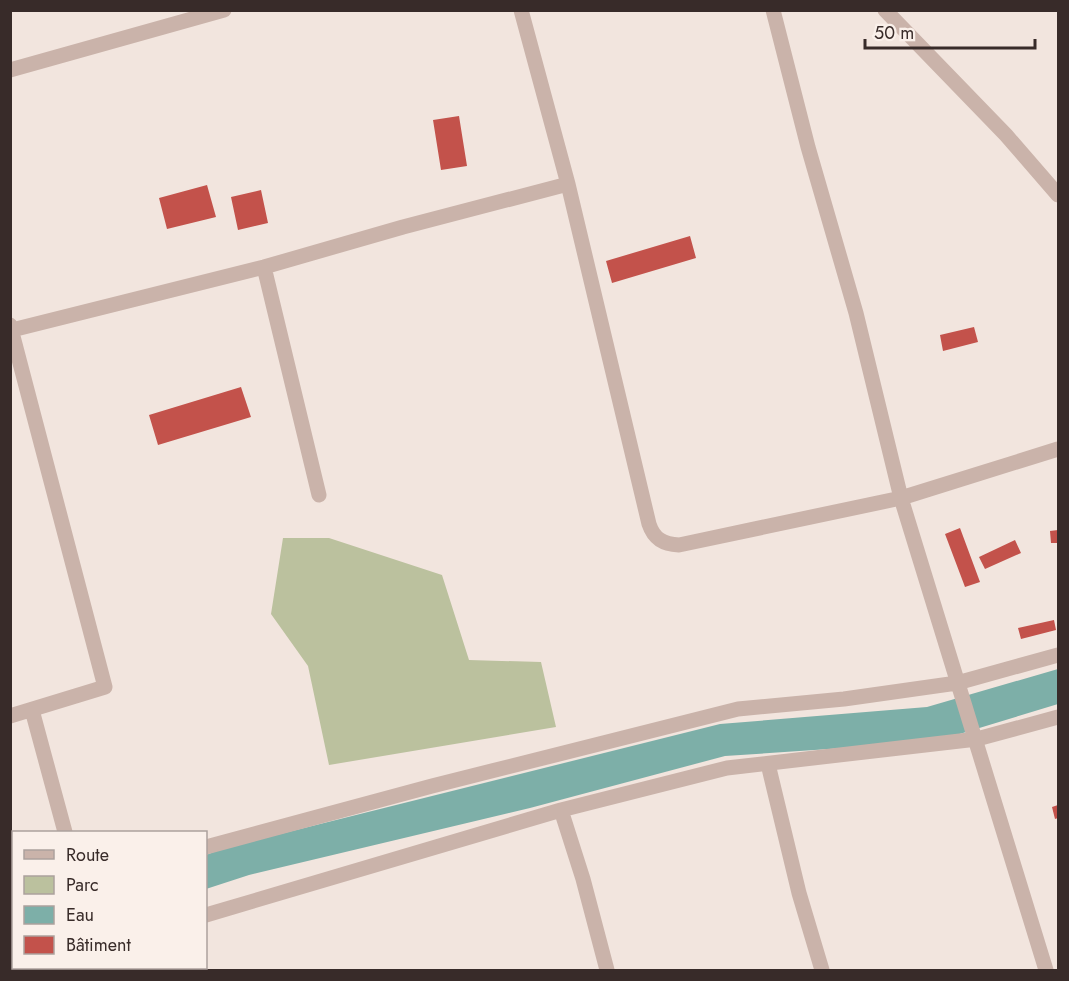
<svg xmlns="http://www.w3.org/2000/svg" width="1069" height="981" font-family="Jost,sans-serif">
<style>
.green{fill:#bbc19e}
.water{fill:#7dafa8}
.building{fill:#c3524b}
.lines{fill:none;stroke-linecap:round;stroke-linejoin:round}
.minor{stroke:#cab3aa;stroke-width:15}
</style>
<rect width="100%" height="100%" fill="#f2e5de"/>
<path class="green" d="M 283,538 L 329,538 L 442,575 L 469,660 L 541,662 L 556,727 L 329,765 L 308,666 L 271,614 Z"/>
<path class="water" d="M 1058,669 L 1058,704 L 953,736 L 874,746 L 725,756 L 530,808 L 249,875 L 206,889 L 206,855 L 224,848 L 720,724 L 927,707 Z"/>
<path class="building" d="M 459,116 L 467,166 L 441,170 L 433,120 Z
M 207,185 L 216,217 L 167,229 L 159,198 Z
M 261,190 L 268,223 L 238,230 L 231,197 Z
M 690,236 L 696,258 L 612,283 L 606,261 Z
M 974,327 L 978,342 L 943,351 L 940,335 Z
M 241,387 L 251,417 L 158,445 L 149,415 Z
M 960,528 L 980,582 L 965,587 L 945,534 Z
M 1058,530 L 1058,543 L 1051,543 L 1050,531 Z
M 1015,540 L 1021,553 L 985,569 L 979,557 Z
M 1054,620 L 1056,630 L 1021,639 L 1018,628 Z
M 1058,805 L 1058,818 L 1055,819 L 1052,807 Z"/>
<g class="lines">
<path class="minor" d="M 521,10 L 568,184 L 649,524 C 654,539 663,544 679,545 L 901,498 L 1058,449
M 773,10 L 808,147 L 856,313 L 901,498 L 1046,970
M 885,10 L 1006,135 L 1058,195
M 10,70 L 224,10
M 264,267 L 319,495
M 10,325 L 105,687 L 10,716
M 12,330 L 264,267 L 403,227 L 568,184
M 32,710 L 65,832
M 768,764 L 799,893 L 822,970
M 561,810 L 583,879 L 607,970
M 206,847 L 432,786 L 738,709 L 844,699 L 957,683 L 1058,655
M 10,908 L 14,907
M 206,915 L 561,810 L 727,768 L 977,739 L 1058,717
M 105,968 L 106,970
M 32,970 L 40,968"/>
</g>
<rect width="1069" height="981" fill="none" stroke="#382b29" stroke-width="24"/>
<rect x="12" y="831" width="195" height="138" fill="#faf0ea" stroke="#aca19d" stroke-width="1.5"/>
<rect x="24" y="850" width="30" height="9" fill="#cab3aa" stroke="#aca19d" stroke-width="1.5"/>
<text x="66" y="861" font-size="18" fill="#382b29">Route</text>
<rect x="24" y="876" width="30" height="18" fill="#bbc19e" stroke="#aca19d" stroke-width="1.5"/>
<text x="66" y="891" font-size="18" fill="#382b29">Parc</text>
<rect x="24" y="906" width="30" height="18" fill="#7dafa8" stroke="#aca19d" stroke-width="1.5"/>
<text x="66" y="921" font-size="18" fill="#382b29">Eau</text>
<rect x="24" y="936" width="30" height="18" fill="#c3524b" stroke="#aca19d" stroke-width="1.5"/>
<text x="66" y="951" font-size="18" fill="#382b29">Bâtiment</text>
<path d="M865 39v9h170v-9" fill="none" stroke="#382b29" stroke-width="3"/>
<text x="874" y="39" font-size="18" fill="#382b29" stroke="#faf0ea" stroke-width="4.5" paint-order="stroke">50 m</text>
</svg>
